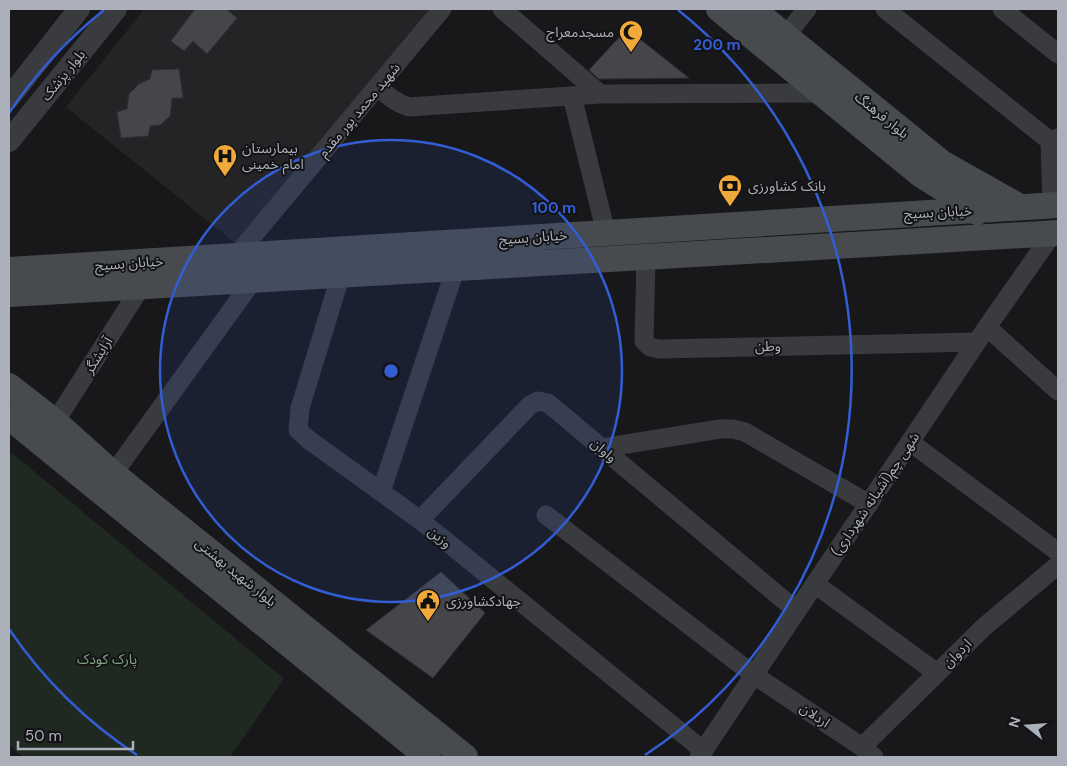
<svg xmlns="http://www.w3.org/2000/svg" width="1067" height="766" font-family="'DM Sans','Noto Sans Arabic',sans-serif">
<style>
.built{fill:#242427}
.green{fill:#202921}
.building{fill:#45464a;stroke:#323236}
.lines{fill:none;stroke-linecap:round;stroke-linejoin:round}
.minor{stroke:#393b3f;stroke-width:19}
.tertiary{stroke:#393b3f;stroke-width:22}
.secondary{stroke:#474a4f;stroke-width:26}
.ring{fill:none;stroke:#325dd4;stroke-width:2.5}
.labels{text-anchor:middle;stroke-width:4;stroke-linejoin:round;paint-order:stroke}
.poi-label{font-size:14px;fill:#abb0ba;stroke:#131315;text-anchor:start}
.street-label{font-size:14px;fill:#abb0ba;stroke:#131315}
.park-label{font-size:14px;fill:#82a582;stroke:#131315}
.centre{fill:#325dd4;stroke:#131315;stroke-width:2.5}
.ring-label{font-size:15px;text-anchor:middle;font-weight:bold;fill:#325dd4;stroke:#131315;stroke-width:4;stroke-linejoin:round;paint-order:stroke}
</style>
<rect width="100%" height="100%" fill="#18181a"/>
<path class="built" d="M 144,9 L 430,9 L 240,247 L 66,107 Z"/>
<path class="green" d="M 12,453 L 284,679 L 230,757 L 23,757 L 9,745 L 9,457 Z"/>
<path class="building" d="M 195,9 L 226,9 L 237,18 L 207,54 L 193,41 L 184,51 L 171,41 Z
M 627,29 L 689,78 L 599,79 L 589,70 Z
M 179,69 L 183,98 L 172,98 L 170,116 L 160,125 L 150,126 L 148,136 L 121,138 L 117,112 L 127,109 L 129,94 L 139,84 L 150,79 L 152,70 Z
M 441,572 L 485,613 L 433,678 L 366,630 Z"/>
<g class="lines">
<path class="minor" d="M 502,9 L 600,94
M 885,9 L 1050,141
M 1002,9 L 1058,54
M 778,45 L 807,9
M 378,87 C 388,96 396,103 409,107 L 600,94 L 822,93
M 572,96 L 606,233
M 1052,205 L 1050,141 L 1058,138
M 236,256 L 442,9
M 646,258 L 644,341 L 650,347 L 659,349 L 977,342
M 341,274 L 300,408 L 298,430 L 309,440 L 420,520 L 704,751
M 987,327 L 1058,391
M 55,422 L 141,287
M 910,442 L 1058,552
M 602,448 L 720,429 L 733,429 L 745,432 L 869,504
M 113,474 L 254,279
M 381,492 L 456,267
M 546,515 L 754,675 L 862,747 L 874,757
M 420,520 L 530,405 L 538,401 L 548,403 L 797,611
M 815,584 L 937,673
M 862,747 L 984,627 L 1058,565
M 699,757 L 987,327 L 1053,233"/>
<path class="tertiary" d="M 9,98 L 79,9
M 9,141 L 116,9"/>
<path class="secondary" d="M 719,9 L 920,174 L 977,210 L 977,212
M 752,9 L 942,163 L 1020,207
M 9,270 L 1058,205
M 9,294 L 1058,233
M 9,386 L 55,422 L 113,474 L 465,757
M 9,417 L 428,757"/>
</g>
<circle cx="391" cy="371" r="231" fill="#325dd4" fill-opacity=".12"/>
<g class="ring">
<circle cx="391" cy="371" r="231"/>
<path d="M137 755A461 461 0 0 1 9 629M9 113A461 461 0 0 1 104 10M678 10A461 461 0 0 1 645 755"/>
</g>
<defs>
<g id="mosque-pin" transform="scale(1.25)"><path d="M0 17L-7.5 6A9.5 9.5 0 1 1 7.5 6Z" fill="#f1aa3a" stroke="#131315"/><path d="M3.5-4.9A6 6 0 1 0 3.5 4.9A5 5 0 1 1 3.5-4.9Z" fill="#111"/></g>
<g id="hospital-pin" transform="scale(1.25)"><path d="M0 17L-7.5 6A9.5 9.5 0 1 1 7.5 6Z" fill="#f1aa3a" stroke="#131315"/><path d="M-5-5h3v3.5h4V-5h3V5h-3V1.5h-4V5h-3Z" fill="#111"/></g>
<g id="bank-pin" transform="scale(1.25)"><path d="M0 17L-7.5 6A9.5 9.5 0 1 1 7.5 6Z" fill="#f1aa3a" stroke="#131315"/><path d="M-6-4H6V4H-6ZM0-2.3a2.3 2.3 0 1 0 0 4.6a2.3 2.3 0 1 0 0-4.6Z" fill="#111"/></g>
<g id="civic-pin" transform="scale(1.25)"><path d="M0 17L-7.5 6A9.5 9.5 0 1 1 7.5 6Z" fill="#f1aa3a" stroke="#131315"/><path d="M-.6-6.5H3V-4.5H.6V-3L4-1V1h2V6H-6V1h2V-1L-.6-3ZM-1.2 2.5V6h2.4V2.5Z" fill="#111"/></g>
</defs>
<g fill-rule="evenodd">
<use href="#mosque-pin" x="631" y="32"/>
<use href="#hospital-pin" x="225" y="156"/>
<use href="#bank-pin" x="730" y="186"/>
<use href="#civic-pin" x="428" y="601"/>
</g>
<g class="labels">
<g class="poi-label">
<text x="614" y="37" text-anchor="end">مسجدمعراج</text>
<text x="242" y="153">بیمارستان<tspan x="242" dy="16">امام خمینی</tspan></text>
<text x="748" y="191">بانک کشاورزی</text>
<text x="446" y="606">جهادکشاورزی</text>
</g>
<g class="street-label">
<text transform="translate(63 75) rotate(-51)" y="5">بلوار پزشک</text>
<text transform="translate(359 110) rotate(-50)" y="5">شهید محمد پور مقدم</text>
<text transform="translate(882 115) rotate(39)" y="5">بلوار فرهنگ</text>
<text transform="translate(938 212) rotate(-3)" y="5">خیابان بسیج</text>
<text transform="translate(533 237) rotate(-4)" y="5">خیابان بسیج</text>
<text transform="translate(129 263) rotate(-4)" y="5">خیابان بسیج</text>
<text transform="translate(768 346) rotate(-1)" y="5">وطن</text>
<text transform="translate(98 355) rotate(-58)" y="5">آرایشگر</text>
<text transform="translate(604 450) rotate(40)" y="5">واوان</text>
<text transform="translate(875 494) rotate(-56)" y="5">شهی چم(آشیانه شهرداری)</text>
<text transform="translate(440 537) rotate(39)" y="5">وزین</text>
<text transform="translate(236 572) rotate(39)" y="5">بلوار شهید بهشتی</text>
<text transform="translate(957 653) rotate(-45)" y="5">اردوان</text>
<text transform="translate(815 715) rotate(34)" y="5">اردلان</text>
</g>
<g class="park-label">
<text x="107" y="664">پارک کودک</text>
</g>
</g>
<circle cx="391" cy="371" r="8" class="centre"/>
<g class="ring-label">
<text x="717" y="50">200 m</text>
<text x="554" y="213">100 m</text>
</g>
<rect width="1067" height="766" fill="none" stroke="#abb0ba" stroke-width="20"/>
<g transform="translate(1027 726) rotate(287)" stroke="#131315" stroke-width="4" paint-order="stroke">
<path d="M0-4L9 19L0 12L-9 19Z" fill="#abb0ba"/>
<text y="-8" font-size="14" font-weight="bold" text-anchor="middle" fill="#abb0ba">N</text>
</g>
<path d="M18 741v8h115v-8" fill="none" stroke="#abb0ba" stroke-width="2.5"/>
<text x="25" y="741" font-size="15" fill="#abb0ba" stroke="#131315" stroke-width="4" paint-order="stroke">50 m</text>
</svg>
